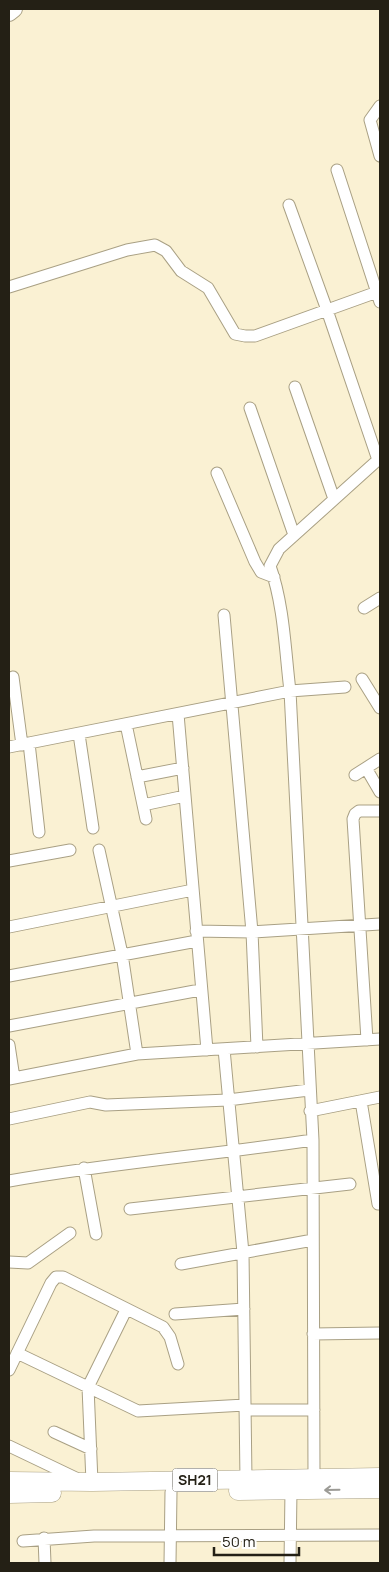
<svg xmlns="http://www.w3.org/2000/svg" width="389" height="1572" font-family="Manrope,sans-serif">
<style>
.lines{fill:none;stroke-linecap:round;stroke-linejoin:round}
.street-casing{stroke:#a9a084;stroke-width:13}
.secondary-casing{stroke:#a9a084;stroke-width:18}
.primary-casing{stroke:#a9a084;stroke-width:19}
.street{stroke:#fff;stroke-width:11}
.secondary{stroke:#fff;stroke-width:16}
.primary{stroke:#fff;stroke-width:18}
.oneway{stroke:#9c9b96}
.labels{text-anchor:middle;stroke-width:5;stroke-linejoin:round;paint-order:stroke}
.shield{fill:#fefefe;stroke:#65635b;stroke-width:1}
.shield-label{font-size:14px;font-weight:bold;fill:#242015}
</style>
<rect width="100%" height="100%" fill="#faf1d3"/>
<g class="lines">
<g class="street-casing">
<path id="street" d="M 380,106 L 370,120 L 380,156
M 337,170 L 380,302
M 289,205 L 327,310 L 378,460
M 9,287 L 127,250 L 155,245 L 166,251 L 181,271 L 208,288 L 235,334 L 245,336 L 255,336 L 380,291
M 295,387 L 334,499
M 250,408 L 294,535
M 217,473 L 255,562 L 261,572 L 274,577
M 364,608 L 380,598
M 224,615 L 252,932 L 257,1047
M 13,677 L 22,745
M 362,679 L 380,708
M 178,714 L 207,1050
M 126,724 L 146,819
M 79,734 L 93,828
M 29,743 L 39,832
M 9,747 L 290,691 L 345,687
M 366,768 L 380,792
M 355,775 L 380,759
M 137,777 L 183,768
M 143,805 L 185,796
M 99,850 L 122,954 L 137,1054
M 9,861 L 70,850
M 9,927 L 193,890
M 196,931 L 252,932 L 380,924
M 9,976 L 197,941
M 9,1026 L 200,990
M 367,1040 L 353,819 L 355,814 L 359,811 L 380,811
M 9,1045 L 14,1078
M 224,1049 L 243,1253 L 246,1479
M 9,1079 L 137,1054 L 380,1039
M 361,1101 L 378,1204
M 310,1111 L 380,1097
M 9,1119 L 90,1102 L 106,1105 L 228,1100 L 309,1090
M 84,1168 L 96,1234
M 9,1181 C 110,1163 211,1155 313,1140
M 130,1209 L 350,1184
M 9,1262 L 28,1263 L 70,1233
M 181,1264 L 313,1240
M 175,1314 L 244,1309
M 313,1334 L 380,1333
M 17,1353 L 138,1411 L 245,1405
M 9,1370 L 51,1283 L 56,1277 L 63,1277 L 163,1327 L 170,1337 L 178,1364
M 245,1410 L 314,1410
M 54,1432 L 91,1449
M 9,1446 L 78,1479
M 314,1477 L 313,1140 L 290,691 C 285,650 284,605 270,566 L 279,549 L 380,458
M 92,1482 L 88,1387 L 126,1310
M 44,1538 L 45,1563
M 23,1541 L 94,1536 L 380,1535
M 170,1563 L 171,1492
M 290,1563 L 291,1490"/>
</g>
<g class="secondary-casing">
<path id="secondary" d="M 9,13 L 14,9"/>
</g>
<g class="primary-casing">
<path id="primary" d="M 9,1481 L 92,1482 L 380,1477
M 238,1491 L 380,1489
M 9,1494 L 52,1493"/>
</g>
<use href="#street" class="street"/>
<use href="#secondary" class="secondary"/>
<use href="#primary" class="primary"/>
</g>
<defs><path id="oneway-shaft" d="M-6 0H5M1.5-3L5.5 0L1.5 3" fill="none" stroke-width="1.6" stroke-linecap="round" stroke-linejoin="round" transform="scale(1.25)"/></defs>
<use class="oneway" href="#oneway-shaft" transform="translate(332 1490) rotate(179)"/>
<g class="labels">
<rect class="shield" x="172.5" y="1468.5" width="45" height="23" rx="4"/>
<g class="shield-label">
<text x="195" y="1485">SH21</text>
</g>
</g>
<rect width="389" height="1572" fill="none" stroke="#242015" stroke-width="20"/>
<path d="M214 1547v8h85v-8" fill="none" stroke="#242015" stroke-width="2.5"/>
<text x="222" y="1547" font-size="15" fill="#242015" stroke="#fefefe" stroke-width="4" paint-order="stroke">50 m</text>
</svg>
